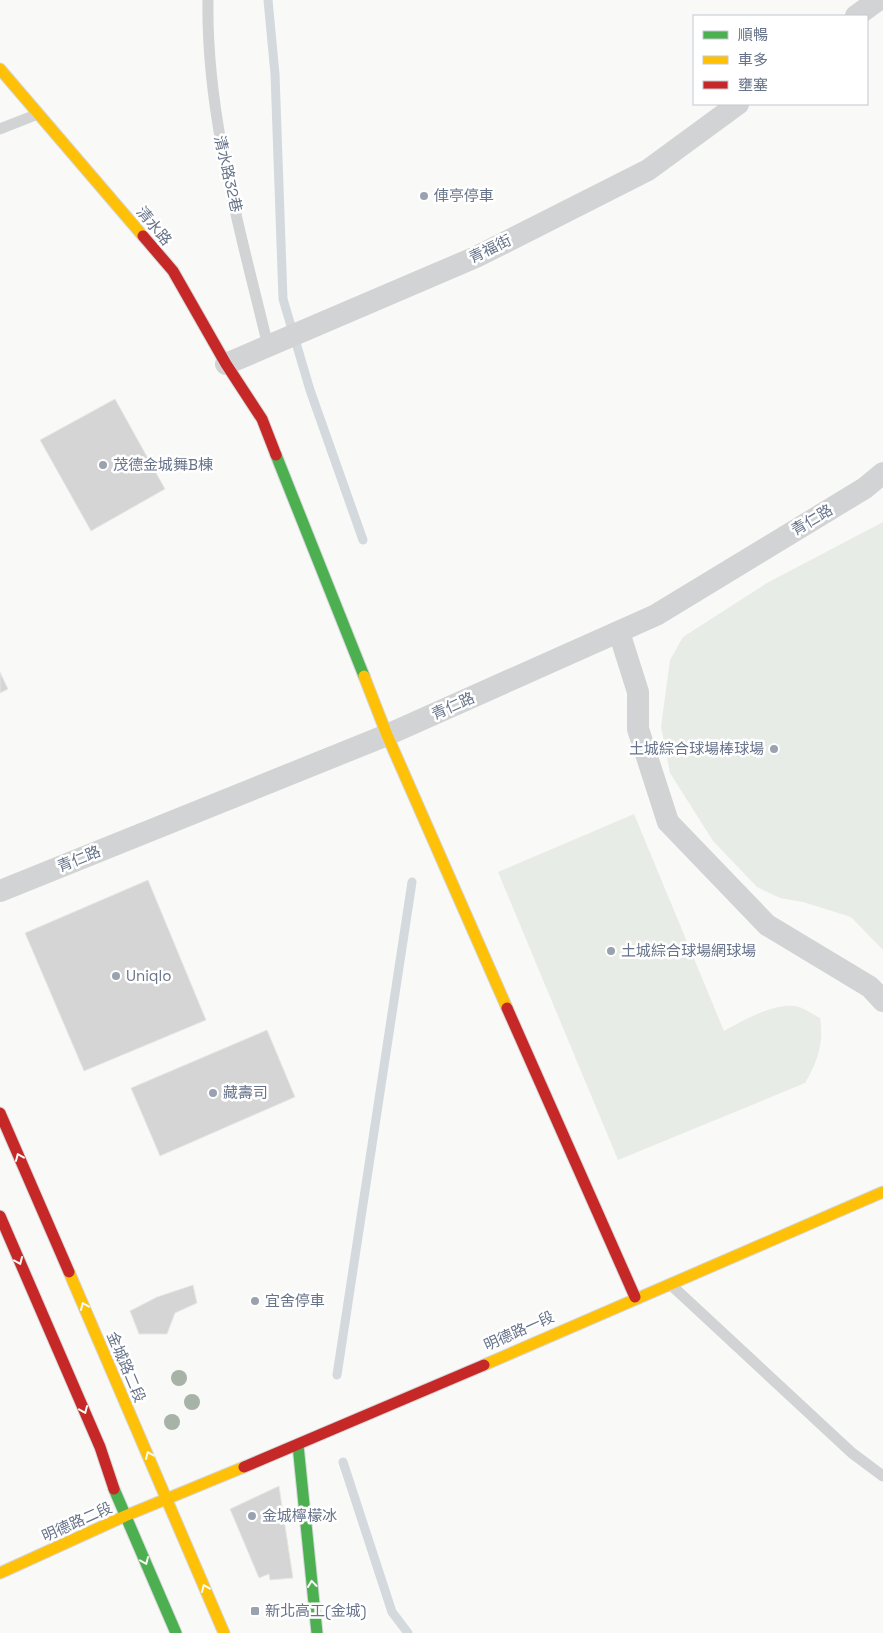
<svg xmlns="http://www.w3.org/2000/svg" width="883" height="1633" font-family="'Space Grotesk','Noto Sans TC',sans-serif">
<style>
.green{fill:#e8ece6}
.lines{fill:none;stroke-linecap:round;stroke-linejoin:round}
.stream{stroke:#d4d9dd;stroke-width:9}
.building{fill:#d5d5d6;stroke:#e8e8e8}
.fast-casing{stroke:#d5d7d8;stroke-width:13}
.slow-casing{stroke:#d5d7d8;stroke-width:13}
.jam-casing{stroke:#d5d7d8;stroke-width:13}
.lane{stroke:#d2d3d4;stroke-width:11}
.street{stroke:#d2d3d4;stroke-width:22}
.fast{stroke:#4caf50;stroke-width:11}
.slow{stroke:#ffc107;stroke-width:11}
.jam{stroke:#c62828;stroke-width:11}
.tree{fill:#a6b3a6}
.oneway{stroke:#f6fbf6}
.poi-dot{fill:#9aa2b0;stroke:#fff;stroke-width:2}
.labels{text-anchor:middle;stroke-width:5;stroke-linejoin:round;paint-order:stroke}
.street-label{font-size:15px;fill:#67738a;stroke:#fff}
.poi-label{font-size:15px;fill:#67738a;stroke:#fff;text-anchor:start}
</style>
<rect width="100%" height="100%" fill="#f9f9f8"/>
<path class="green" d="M 883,522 L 883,950 L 851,917 L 803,902 L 780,898 L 757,887 L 713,841 L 670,773 L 661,726 L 670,660 L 683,637 L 767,583 Z
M 634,814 L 724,1031 C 742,1021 773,1003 795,1006 C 803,1007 812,1014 820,1018 C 824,1043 818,1061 805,1083 L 618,1160 L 498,872 Z"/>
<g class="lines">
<path class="stream" d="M 268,0 L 275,74 L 283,299 L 310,390 L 363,540
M 337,1375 L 412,882
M 343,1462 L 392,1612 L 408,1633"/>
</g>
<path class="building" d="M 115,399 L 165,489 L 91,531 L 40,440 Z
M 0,672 L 8,689 L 0,693 Z
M 148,880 L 206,1020 L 84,1071 L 25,933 Z
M 267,1030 L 295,1097 L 160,1156 L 131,1088 Z
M 193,1285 L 197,1303 L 175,1313 L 167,1334 L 139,1334 L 130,1311 L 157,1297 Z
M 279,1486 L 293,1578 L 270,1580 L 269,1574 L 259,1578 L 230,1509 Z"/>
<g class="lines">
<g class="fast-casing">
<path id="fast" d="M 276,455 L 364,676
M 298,1445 L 317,1633
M 114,1489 L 176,1633"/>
</g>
<g class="slow-casing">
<path id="slow" d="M 0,69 L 143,236
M 364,676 L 387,735 L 507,1008
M 69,1272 L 224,1633
M 484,1365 L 883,1192
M 0,1573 L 125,1516 L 244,1467"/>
</g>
<g class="jam-casing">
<path id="jam" d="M 143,236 L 173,271 L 226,364 L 262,419 L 276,455
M 507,1008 L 635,1297
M 0,1113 L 69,1272
M 0,1216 L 100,1447 L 114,1489
M 244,1467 L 484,1365"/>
</g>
<path class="lane" d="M 208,0 C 206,117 241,233 268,346
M 0,129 L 38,114
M 670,1284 L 852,1453 L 883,1476"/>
<path class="street" d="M 856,16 L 878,0
M 226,364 L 476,257 L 648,170 L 738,104
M 619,632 L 638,692 L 638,729 L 668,822 L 767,925 L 870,987 L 883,1001
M 0,891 L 387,735 L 656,615 L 865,488 L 883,473"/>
<use href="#fast" class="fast"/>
<use href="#slow" class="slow"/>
<use href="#jam" class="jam"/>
</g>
<g class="tree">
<circle cx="179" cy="1378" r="8"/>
<circle cx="192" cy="1402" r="8"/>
<circle cx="172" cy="1422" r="8"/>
</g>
<defs><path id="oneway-chevron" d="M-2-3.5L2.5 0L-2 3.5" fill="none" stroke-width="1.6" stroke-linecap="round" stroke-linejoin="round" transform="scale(1.25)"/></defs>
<g class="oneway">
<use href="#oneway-chevron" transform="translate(19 1157) rotate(-113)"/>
<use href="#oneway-chevron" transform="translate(19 1261) rotate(67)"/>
<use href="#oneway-chevron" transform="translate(84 1306) rotate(-113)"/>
<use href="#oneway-chevron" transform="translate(84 1410) rotate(67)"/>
<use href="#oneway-chevron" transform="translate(149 1455) rotate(-113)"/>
<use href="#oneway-chevron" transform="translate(145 1561) rotate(67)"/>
<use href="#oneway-chevron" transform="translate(312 1584) rotate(-96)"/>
<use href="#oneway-chevron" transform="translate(205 1588) rotate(-113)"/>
</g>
<g class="poi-dot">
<circle cx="424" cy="196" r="5"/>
<circle cx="103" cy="465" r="5"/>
<circle cx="774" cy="749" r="5"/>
<circle cx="611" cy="951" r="5"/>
<circle cx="116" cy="976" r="5"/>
<circle cx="213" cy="1093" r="5"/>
<circle cx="255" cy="1301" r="5"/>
<circle cx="252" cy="1516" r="5"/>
<rect x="250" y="1606" width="10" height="10" rx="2.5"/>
</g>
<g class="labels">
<g class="street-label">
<text transform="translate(228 174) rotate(77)" y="5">清水路32巷</text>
<text transform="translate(154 226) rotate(50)" y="5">清水路</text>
<text transform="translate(490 249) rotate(-26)" y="5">青福街</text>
<text transform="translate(812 520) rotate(-31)" y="5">青仁路</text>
<text transform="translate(453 706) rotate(-24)" y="5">青仁路</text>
<text transform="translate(79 859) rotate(-22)" y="5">青仁路</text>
<text transform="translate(519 1331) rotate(-24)" y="5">明德路一段</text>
<text transform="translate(126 1367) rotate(67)" y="5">金城路二段</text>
<text transform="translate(77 1522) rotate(-24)" y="5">明德路二段</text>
</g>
<g class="poi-label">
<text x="434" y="201">俥亭停車</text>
<text x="113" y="470">茂德金城舞B棟</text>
<text x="764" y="754" text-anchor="end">土城綜合球場棒球場</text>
<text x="621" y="956">土城綜合球場網球場</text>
<text x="126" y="981">Uniqlo</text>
<text x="223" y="1098">藏壽司</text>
<text x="265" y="1306">宜舍停車</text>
<text x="262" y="1521">金城檸檬冰</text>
<text x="265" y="1616">新北高工(金城)</text>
</g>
</g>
<rect x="693" y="15" width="175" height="90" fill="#ffffff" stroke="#c2c7d0"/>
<rect x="703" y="31" width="25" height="8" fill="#4caf50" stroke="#c2c7d0"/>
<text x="738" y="40" font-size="15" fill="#67738a">順暢</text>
<rect x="703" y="56" width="25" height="8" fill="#ffc107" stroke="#c2c7d0"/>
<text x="738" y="65" font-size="15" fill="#67738a">車多</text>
<rect x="703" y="81" width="25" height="8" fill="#c62828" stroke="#c2c7d0"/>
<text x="738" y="90" font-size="15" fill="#67738a">壅塞</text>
</svg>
